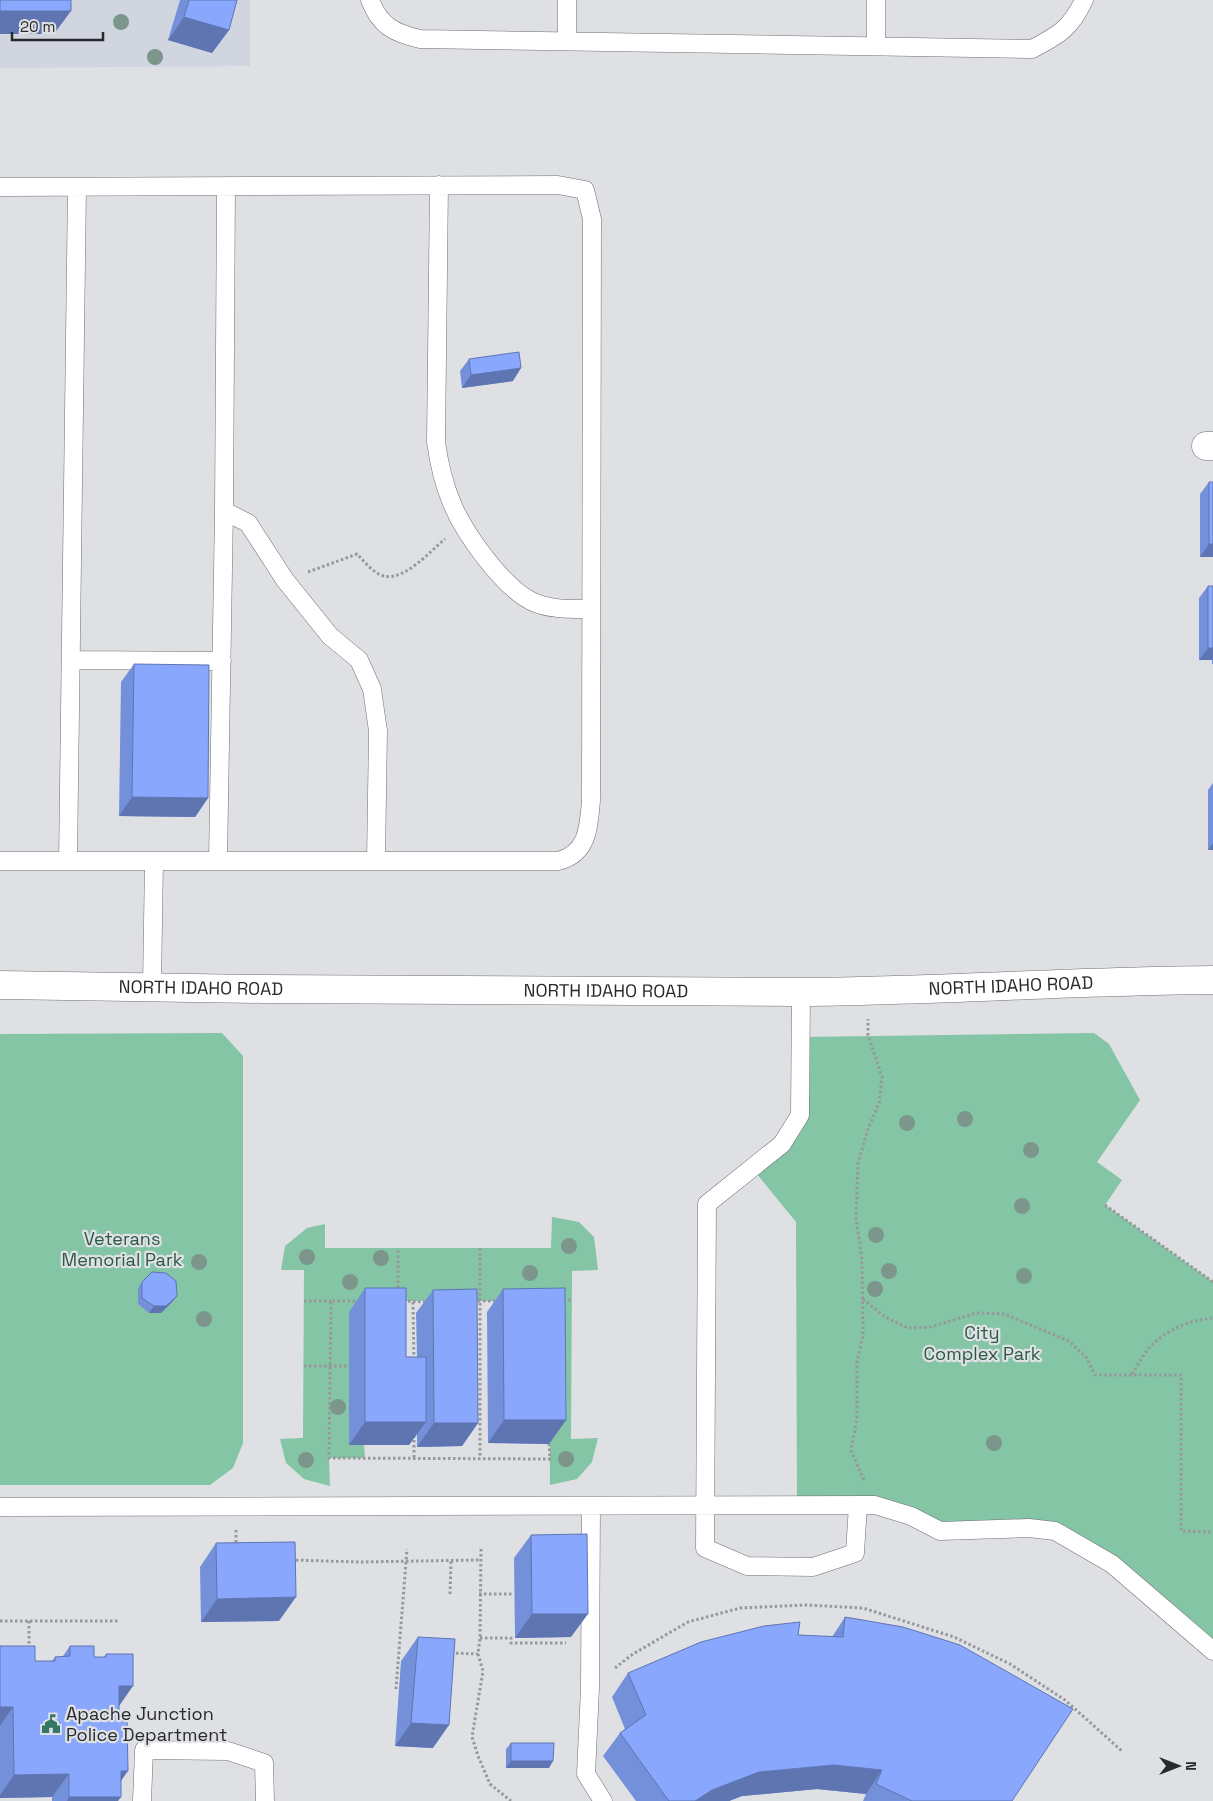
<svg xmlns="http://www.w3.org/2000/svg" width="1213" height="1801" font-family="'Space Grotesk',sans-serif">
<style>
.built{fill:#d0d5e0}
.green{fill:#84c5a5}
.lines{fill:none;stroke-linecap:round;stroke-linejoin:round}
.service-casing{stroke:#6e6f73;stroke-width:19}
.minor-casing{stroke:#6e6f73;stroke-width:29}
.tertiary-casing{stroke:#6e6f73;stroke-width:29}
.path{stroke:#96989b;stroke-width:3;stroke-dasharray:2.5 2.5;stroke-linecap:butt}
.service{stroke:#fff;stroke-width:18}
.minor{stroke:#fff;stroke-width:28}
.tertiary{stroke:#fff;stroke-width:28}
.tree{fill:#7c968c}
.wall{fill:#7590da}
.shaded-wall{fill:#5f75b1}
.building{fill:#88a7fd;stroke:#5f75b1}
.labels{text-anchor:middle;stroke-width:4.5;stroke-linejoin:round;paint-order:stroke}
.street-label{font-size:18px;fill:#28292a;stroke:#dee0e4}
.park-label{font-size:18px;fill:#2b5a44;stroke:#dee0e4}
.poi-label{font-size:18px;fill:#28292a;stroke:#dee0e4;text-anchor:start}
</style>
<rect width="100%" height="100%" fill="#dee0e4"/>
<path class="built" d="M 0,0 L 250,0 L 250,66 L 0,68 Z"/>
<path class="green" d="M 222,1033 L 243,1056 L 243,1443 L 233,1468 L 210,1485 L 0,1485 L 0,1034 Z
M 1094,1033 L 1109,1044 L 1140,1100 L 1097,1162 L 1122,1180 L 1105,1205 L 1213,1282 L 1213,1651 L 1055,1531 L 940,1531 L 911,1516 L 797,1506 L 796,1222 L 752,1168 L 799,1115 L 801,1037 Z
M 552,1217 L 579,1222 L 594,1237 L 598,1270 L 572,1271 L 571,1439 L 598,1438 L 592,1462 L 577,1479 L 550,1485 L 549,1301 L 398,1301 L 349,1445 L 364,1445 L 365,1458 L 329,1458 L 330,1486 L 304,1479 L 286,1463 L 280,1439 L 303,1438 L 304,1270 L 281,1270 L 285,1246 L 307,1228 L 325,1224 L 325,1248 L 551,1248 Z"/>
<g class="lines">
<g class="service-casing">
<path id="service" d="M 370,0 C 380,26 394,33 420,39 L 1032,49 C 1059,35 1071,28 1084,0
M 567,0 L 567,41
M 876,46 L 876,0
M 439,185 L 436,442 C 439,463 443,482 451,501 C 463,532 502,586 531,601 C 549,610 572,609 591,609
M 0,187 L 558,185 L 585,190 L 592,219 L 591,800 C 589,826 588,854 558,861 L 0,861
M 224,511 L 248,523 L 285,580 L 330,636 L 359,660 L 372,689 L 378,731 L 376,861
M 71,660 L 222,661
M 68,861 L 77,187
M 218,861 L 224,511 L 226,186
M 152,986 L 154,861
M 801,992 L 800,1115 L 782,1144 L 707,1204 L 705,1548 L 747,1566 L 813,1567 L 855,1553 L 858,1505
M 591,1506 L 590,1688 L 586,1774 L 603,1801
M 0,1507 L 875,1505 L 911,1516 L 940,1531 L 1029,1528 L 1055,1531 L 1112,1564 L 1213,1651
M 142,1801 L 144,1750 L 228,1751 L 264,1763 L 265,1801"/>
</g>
<g class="minor-casing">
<path id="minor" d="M 1206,446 L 1213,446"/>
</g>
<g class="tertiary-casing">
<g id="tertiary">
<path id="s1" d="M 0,985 L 264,989 L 801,992 C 938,991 1075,981 1213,980"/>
</g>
</g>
<path class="path" d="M 308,572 L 357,554 C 363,560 369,568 377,573 C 399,588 429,552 445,539
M 1105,1205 L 1213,1282
M 480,1248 L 480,1458
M 398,1293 L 398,1248
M 863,1299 L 885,1317 L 908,1328 L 931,1327 L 976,1313 L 1004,1314 L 1069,1341 L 1086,1357 L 1095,1375 L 1181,1375 L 1181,1531 L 1213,1532
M 563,1300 L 572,1300
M 304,1301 L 331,1301
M 360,1301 L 331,1301 L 329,1458 L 550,1459 L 549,1442
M 403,1301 L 427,1302
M 473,1301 L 497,1301
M 413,1302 L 414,1361
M 304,1366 L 349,1366
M 1132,1374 C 1138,1365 1143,1355 1150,1347 C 1166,1330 1189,1320 1213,1318
M 414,1435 L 414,1458
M 864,1480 L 851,1451 L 857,1418 L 857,1362 L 863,1335 L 862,1260 L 856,1217 L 858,1163 L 868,1129 L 879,1103 L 882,1077 L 868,1035 L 868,1019
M 236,1530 L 236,1547
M 481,1549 L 480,1638 L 478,1654 L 483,1671 L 472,1737 L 478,1756 L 490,1784 L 511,1801
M 291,1560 L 359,1562 L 480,1560
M 450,1594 L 451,1561
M 479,1594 L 514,1594
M 0,1621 L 118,1621
M 29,1621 L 29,1649
M 480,1638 L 511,1638 L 511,1643 L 566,1643
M 451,1653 L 478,1654
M 615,1668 L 633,1654 L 688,1622 L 740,1608 L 806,1605 L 863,1608 L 954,1637 L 1010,1664 L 1065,1700 L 1123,1752
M 396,1689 L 407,1549"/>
<use href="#service" class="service"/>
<use href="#minor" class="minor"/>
<use href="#tertiary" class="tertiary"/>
</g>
<g class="tree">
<circle cx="121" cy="22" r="8"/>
<circle cx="155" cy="57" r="8"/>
<circle cx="965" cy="1119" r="8"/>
<circle cx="907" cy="1123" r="8"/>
<circle cx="1031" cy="1150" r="8"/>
<circle cx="1022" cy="1206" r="8"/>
<circle cx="876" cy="1235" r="8"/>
<circle cx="569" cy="1246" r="8"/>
<circle cx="307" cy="1257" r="8"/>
<circle cx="381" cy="1258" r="8"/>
<circle cx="199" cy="1262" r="8"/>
<circle cx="889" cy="1271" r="8"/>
<circle cx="530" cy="1273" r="8"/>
<circle cx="1024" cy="1276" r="8"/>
<circle cx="350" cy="1282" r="8"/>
<circle cx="875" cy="1289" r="8"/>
<circle cx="204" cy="1319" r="8"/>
<circle cx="338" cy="1407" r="8"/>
<circle cx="994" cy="1443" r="8"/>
<circle cx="566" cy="1459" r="8"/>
<circle cx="306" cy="1460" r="8"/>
</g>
<path class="wall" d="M 180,0 L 237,0 L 229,30 L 212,53 L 168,40 Z
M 469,359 L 513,381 L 462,388 L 460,371 Z
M 1209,482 L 1213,557 L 1200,557 L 1200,494 Z
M 1208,586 L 1213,586 L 1213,664 L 1212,664 L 1212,660 L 1199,660 L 1199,598 Z
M 134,664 L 208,798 L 195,817 L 119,816 L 121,682 Z
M 1213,783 L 1213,850 L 1208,850 L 1208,790 Z
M 142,1282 L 177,1296 L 172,1302 L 161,1313 L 149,1313 L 138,1304 L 138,1288 Z
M 365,1288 L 406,1357 L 417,1357 L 416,1313 L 433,1290 L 478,1423 L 462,1446 L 417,1447 L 417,1434 L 409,1445 L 349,1445 L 349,1312 Z
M 503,1289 L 566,1420 L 549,1444 L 488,1443 L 487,1312 Z
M 531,1535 L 571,1637 L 515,1638 L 514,1558 Z
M 216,1543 L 279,1621 L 201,1622 L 200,1567 Z
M 845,1617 L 1012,1801 L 863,1801 L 866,1794 L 817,1789 L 742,1796 L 729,1801 L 636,1801 L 603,1756 L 620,1733 L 625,1729 L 612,1697 L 628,1673 L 798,1635 L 832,1637 Z
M 418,1637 L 433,1748 L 395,1746 L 401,1661 Z
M 0,1646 L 35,1661 L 52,1661 L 55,1657 L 63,1656 L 70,1646 L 94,1657 L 104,1657 L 106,1654 L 119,1707 L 121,1781 L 118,1801 L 52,1801 L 52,1797 L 0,1798 Z
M 511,1743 L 549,1768 L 506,1768 L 506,1749 Z"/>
<path class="shaded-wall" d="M 0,11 L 71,11 L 54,34 L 0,34 Z
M 184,17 L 229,30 L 212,53 L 168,40 Z
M 521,368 L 513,381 L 462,388 L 471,375 Z
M 1209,544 L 1213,544 L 1213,557 L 1200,557 Z
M 1208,648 L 1213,648 L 1213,659 L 1212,660 L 1199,660 Z
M 132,797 L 208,798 L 195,817 L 119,816 Z
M 1213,843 L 1213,850 L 1208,850 Z
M 177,1296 L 172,1302 L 161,1313 L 149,1313 L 154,1306 Z
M 504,1420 L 566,1420 L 549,1444 L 488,1443 Z
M 365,1422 L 426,1422 L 409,1445 L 349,1445 Z
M 434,1423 L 478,1423 L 462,1446 L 417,1447 Z
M 296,1597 L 279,1621 L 201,1622 L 217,1599 Z
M 532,1614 L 588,1614 L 571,1637 L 515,1638 Z
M 119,1686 L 133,1686 L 117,1709 Z
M 0,1707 L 13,1707 L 0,1726 Z
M 411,1723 L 449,1725 L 433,1748 L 395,1746 Z
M 511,1761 L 553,1761 L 549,1768 L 506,1768 Z
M 834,1765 L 882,1770 L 866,1794 L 817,1789 L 742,1796 L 729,1801 L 695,1801 L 712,1790 L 759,1772 Z
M 121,1771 L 128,1771 L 111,1795 Z
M 69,1774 L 52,1797 L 0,1798 L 0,1795 L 14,1775 Z
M 69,1797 L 121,1797 L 118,1801 L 67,1801 Z"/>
<path class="building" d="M 0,0 L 71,0 L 71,11 L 0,11 Z
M 189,0 L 237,0 L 229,30 L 184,17 Z
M 519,352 L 521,368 L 471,375 L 469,359 Z
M 1209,482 L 1213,482 L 1213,544 L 1209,544 Z
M 1208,586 L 1213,586 L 1213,648 L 1208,648 Z
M 134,664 L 209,665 L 208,798 L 132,797 Z
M 152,1272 L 166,1273 L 176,1281 L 177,1296 L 166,1306 L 154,1306 L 142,1298 L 142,1282 Z
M 365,1288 L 406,1288 L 406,1357 L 426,1357 L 426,1422 L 365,1422 Z
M 565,1288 L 566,1420 L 504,1420 L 503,1289 Z
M 477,1289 L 478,1423 L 434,1423 L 433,1290 Z
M 587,1534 L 588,1614 L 532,1614 L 531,1535 Z
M 295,1542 L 296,1597 L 217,1599 L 216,1543 Z
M 845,1617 L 903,1627 L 960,1645 L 1073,1709 L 1012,1801 L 912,1801 L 876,1784 L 882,1770 L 834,1765 L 759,1772 L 712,1790 L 695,1801 L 669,1801 L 620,1733 L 646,1715 L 628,1673 L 701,1642 L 764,1626 L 800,1622 L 798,1635 L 843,1637 Z
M 418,1637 L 455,1639 L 449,1725 L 411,1723 Z
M 0,1646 L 35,1646 L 35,1661 L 55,1661 L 55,1657 L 70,1656 L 70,1646 L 94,1646 L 94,1657 L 106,1657 L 106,1654 L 133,1654 L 133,1686 L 119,1686 L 119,1715 L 127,1715 L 128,1771 L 121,1771 L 121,1797 L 69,1797 L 69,1774 L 14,1775 L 13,1707 L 0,1707 Z
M 511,1743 L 554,1743 L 553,1761 L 511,1761 Z"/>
<defs>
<g id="civic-bare" transform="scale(1.5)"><path d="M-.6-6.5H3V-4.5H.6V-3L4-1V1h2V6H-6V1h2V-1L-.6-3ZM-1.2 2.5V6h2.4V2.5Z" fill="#367665" stroke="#dee0e4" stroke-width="2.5" paint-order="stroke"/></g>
</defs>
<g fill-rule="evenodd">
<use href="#civic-bare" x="51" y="1724"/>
</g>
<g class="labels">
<g class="street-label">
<text dy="6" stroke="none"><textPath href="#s1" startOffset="1011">NORTH IDAHO ROAD</textPath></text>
<text dy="6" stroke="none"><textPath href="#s1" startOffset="201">NORTH IDAHO ROAD</textPath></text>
<text dy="6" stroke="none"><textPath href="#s1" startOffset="606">NORTH IDAHO ROAD</textPath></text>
</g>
<g class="park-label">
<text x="122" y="1245">Veterans<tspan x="122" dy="21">Memorial Park</tspan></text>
<text x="982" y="1339">City<tspan x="982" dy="21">Complex Park</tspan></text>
</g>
<g class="poi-label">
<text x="66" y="1720">Apache Junction<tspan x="66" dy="21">Police Department</tspan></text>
</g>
</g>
<g transform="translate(1178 1766) rotate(90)" stroke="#dee0e4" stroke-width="4" paint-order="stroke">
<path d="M0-4L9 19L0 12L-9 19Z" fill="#28292a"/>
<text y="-8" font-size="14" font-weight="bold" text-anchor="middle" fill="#28292a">N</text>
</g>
<path d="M12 32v8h91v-8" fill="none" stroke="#28292a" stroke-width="2.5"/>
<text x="20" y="32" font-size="15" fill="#28292a" stroke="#dee0e4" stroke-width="4" paint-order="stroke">20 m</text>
</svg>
